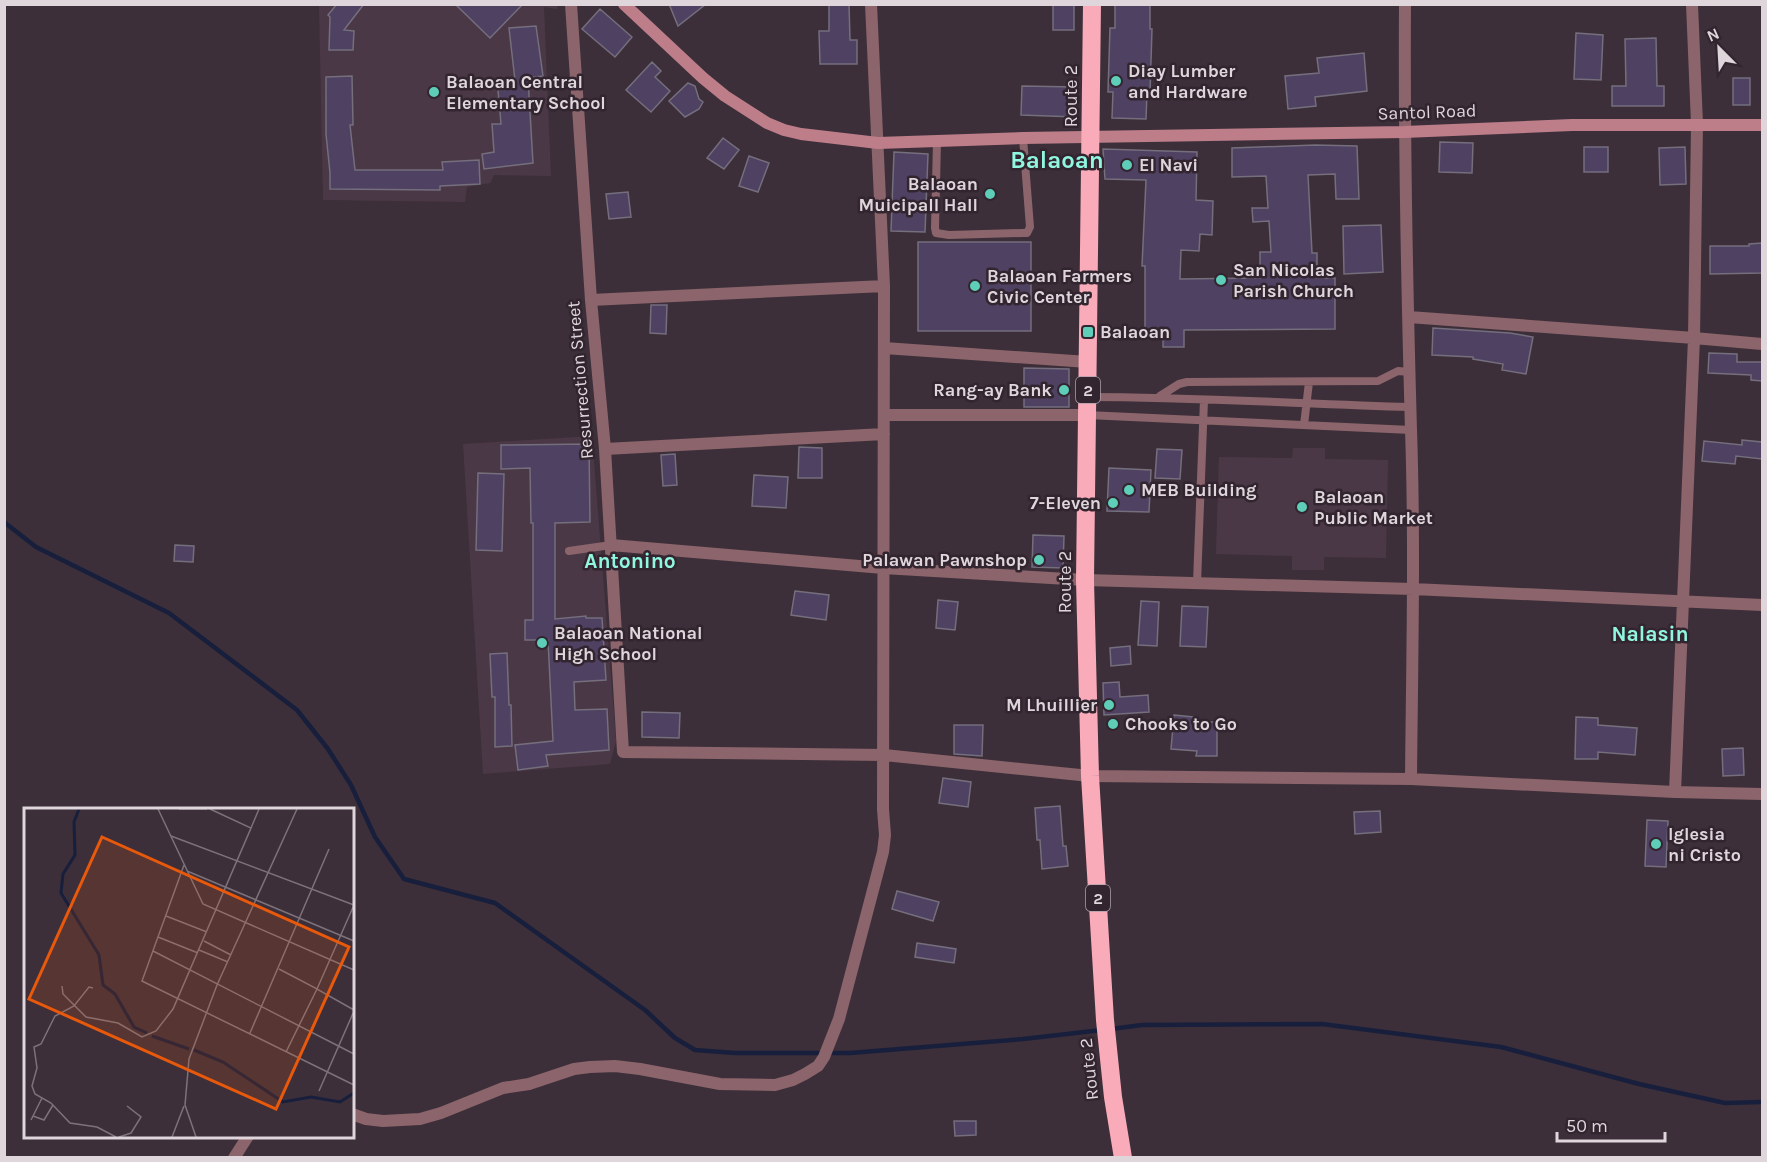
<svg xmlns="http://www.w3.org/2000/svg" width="1767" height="1162" font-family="Karla,sans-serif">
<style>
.built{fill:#4b3846}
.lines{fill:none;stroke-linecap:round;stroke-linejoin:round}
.stream{stroke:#181f3c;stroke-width:4.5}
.building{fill:#4f4162;stroke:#746e7d;stroke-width:1.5}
.lane{stroke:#8c646b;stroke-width:8}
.street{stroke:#8c646b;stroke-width:12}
.secondary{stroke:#bd7e8a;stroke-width:12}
.highway{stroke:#f9abba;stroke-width:18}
.poi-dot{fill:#5eceb8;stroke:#32252f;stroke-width:2}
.labels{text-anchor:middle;stroke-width:5;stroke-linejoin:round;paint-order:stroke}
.shield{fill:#32252f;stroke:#aba1a8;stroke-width:1.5}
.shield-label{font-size:16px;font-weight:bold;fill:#dfd6dc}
.poi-label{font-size:18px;font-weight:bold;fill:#dfd6dc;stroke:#32252f;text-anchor:start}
.street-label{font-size:18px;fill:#dfd6dc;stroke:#32252f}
.quarter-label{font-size:21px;font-weight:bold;fill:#91f6e0;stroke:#32252f}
.district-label{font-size:24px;font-weight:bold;fill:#91f6e0;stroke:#32252f}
.inset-river{fill:none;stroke:#181f3c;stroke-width:3}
.inset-road{fill:none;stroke:#7d727a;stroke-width:1.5}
.view{fill:#e8590c;fill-opacity:0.15;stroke:#e8590c;stroke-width:3}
.inset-edge{fill:none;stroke:#dfd6dc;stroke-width:3}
</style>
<rect width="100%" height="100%" fill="#3c2f39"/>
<path class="built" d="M 319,5 L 557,5 L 557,9 L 544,7 L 551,176 L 494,175 L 490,183 L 467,187 L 465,202 L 323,200 Z
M 592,436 L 616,741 L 610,764 L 483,774 L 463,444 Z
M 1293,448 L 1325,448 L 1325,459 L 1388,460 L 1386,558 L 1324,557 L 1324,570 L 1292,570 L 1292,556 L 1216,554 L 1219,457 L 1292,458 Z"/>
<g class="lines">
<path class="stream" d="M 4,522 L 36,547 L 169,613 L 297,710 L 328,749 L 351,785 L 375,837 L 404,879 L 495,903 L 645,1010 L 675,1038 L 695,1050 L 735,1053 L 820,1053
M 1111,1029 L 1142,1025 L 1322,1024 L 1501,1047 L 1639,1084 L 1725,1103 L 1762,1102
M 831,1053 L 850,1053 L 1023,1039 L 1102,1030"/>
</g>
<path class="building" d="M 337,4 L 364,4 L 344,30 L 354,31 L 353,50 L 329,50 L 330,17 L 328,15 Z
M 455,4 L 523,4 L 490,38 Z
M 669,4 L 706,4 L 678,26 Z
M 829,4 L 849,4 L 850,40 L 857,40 L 857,64 L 820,64 L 819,31 L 829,31 Z
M 1053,4 L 1074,4 L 1074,30 L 1053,30 Z
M 1115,4 L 1150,4 L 1150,29 L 1152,29 L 1150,93 L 1147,93 L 1146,119 L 1112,118 L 1113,92 L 1108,92 L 1110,28 L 1115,28 Z
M 600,9 L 632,37 L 615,57 L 582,29 Z
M 536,26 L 543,76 L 528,78 L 533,163 L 484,169 L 482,154 L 494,152 L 492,124 L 501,124 L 498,90 L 516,89 L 509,28 Z
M 1576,33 L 1603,35 L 1601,80 L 1574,79 Z
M 1656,38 L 1657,86 L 1664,86 L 1664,106 L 1612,106 L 1612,86 L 1626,86 L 1625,39 Z
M 1364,53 L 1367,91 L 1315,97 L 1316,106 L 1288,109 L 1285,76 L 1319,73 L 1317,58 Z
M 652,62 L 661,71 L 655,77 L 670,91 L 651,112 L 626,90 Z
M 352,76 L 353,125 L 350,125 L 355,170 L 443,170 L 442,162 L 479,160 L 480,184 L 440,186 L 440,190 L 330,189 L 330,173 L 326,134 L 326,77 Z
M 1733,78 L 1750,78 L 1750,105 L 1733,105 Z
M 688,83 L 695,86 L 699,99 L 703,102 L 699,109 L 685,117 L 669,101 Z
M 1022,86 L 1076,87 L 1076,117 L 1021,115 Z
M 723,138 L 739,150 L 724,169 L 707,158 Z
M 1440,142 L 1473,143 L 1472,173 L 1439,172 Z
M 1315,145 L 1357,146 L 1359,199 L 1336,199 L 1335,174 L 1308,175 L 1312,253 L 1317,253 L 1317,278 L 1335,278 L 1335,329 L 1184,330 L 1184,347 L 1163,347 L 1163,330 L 1145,330 L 1145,266 L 1142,266 L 1146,180 L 1105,179 L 1103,149 L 1197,152 L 1196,200 L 1213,201 L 1212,235 L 1200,234 L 1199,251 L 1181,250 L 1180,279 L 1260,278 L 1260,252 L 1271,252 L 1269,221 L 1253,222 L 1252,208 L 1268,208 L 1266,176 L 1232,177 L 1232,148 Z
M 1584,147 L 1608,147 L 1608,172 L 1584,172 Z
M 1685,147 L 1686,184 L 1660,185 L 1659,148 Z
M 894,152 L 928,154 L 925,232 L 891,231 Z
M 749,156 L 769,163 L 758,192 L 739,186 Z
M 628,192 L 631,217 L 609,219 L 606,194 Z
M 1381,225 L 1383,272 L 1344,274 L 1343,226 Z
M 918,242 L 1031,242 L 1031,331 L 918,331 Z
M 1762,243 L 1762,273 L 1710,274 L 1710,246 L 1749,246 L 1749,244 Z
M 651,305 L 667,305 L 666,334 L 650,333 Z
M 1433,328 L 1510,333 L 1533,337 L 1526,374 L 1502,370 L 1503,364 L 1473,359 L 1473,357 L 1432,355 Z
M 1709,353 L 1737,354 L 1737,362 L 1762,362 L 1762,381 L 1751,380 L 1751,375 L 1708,373 Z
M 1024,368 L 1069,369 L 1069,407 L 1024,407 Z
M 1742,440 L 1762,442 L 1762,459 L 1736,456 L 1735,464 L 1702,461 L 1704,441 L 1742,445 Z
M 589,444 L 590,522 L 555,523 L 555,619 L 586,616 L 586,618 L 602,618 L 606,680 L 574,682 L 575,710 L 607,709 L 609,750 L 546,755 L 548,766 L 518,770 L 515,745 L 553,741 L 548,640 L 525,640 L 525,620 L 533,620 L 533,523 L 531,523 L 530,468 L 501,469 L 501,445 Z
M 799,447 L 822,448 L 822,478 L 798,478 Z
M 1157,449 L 1182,450 L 1180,479 L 1155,478 Z
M 675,454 L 677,485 L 663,486 L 661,455 Z
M 1109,468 L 1151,470 L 1149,512 L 1107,511 Z
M 478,473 L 504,474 L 502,551 L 476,550 Z
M 754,475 L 788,477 L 786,508 L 752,506 Z
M 1033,535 L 1064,536 L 1063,568 L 1032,567 Z
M 175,545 L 194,546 L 193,562 L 174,561 Z
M 795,591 L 829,595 L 826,620 L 791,615 Z
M 938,600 L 958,602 L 955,630 L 936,628 Z
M 1141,601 L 1159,602 L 1157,646 L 1138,645 Z
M 1182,606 L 1208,607 L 1206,647 L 1180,646 Z
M 1130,646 L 1131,664 L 1111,666 L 1110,648 Z
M 507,653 L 509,705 L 511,705 L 512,746 L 495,747 L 495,697 L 492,697 L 490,654 Z
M 1119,682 L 1120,697 L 1148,695 L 1149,712 L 1104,715 L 1103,683 Z
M 642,712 L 680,713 L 679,738 L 642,737 Z
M 1174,715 L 1193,717 L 1193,722 L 1217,722 L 1217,756 L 1196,756 L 1197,751 L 1171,749 Z
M 1576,717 L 1598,718 L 1598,725 L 1637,728 L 1635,755 L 1598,752 L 1598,759 L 1575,759 Z
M 954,725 L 983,725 L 982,756 L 954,754 Z
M 1743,748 L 1744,775 L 1723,776 L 1722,749 Z
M 943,778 L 971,782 L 968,807 L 939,803 Z
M 1060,806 L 1063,846 L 1066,846 L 1068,866 L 1042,869 L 1040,840 L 1037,840 L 1035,808 Z
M 1380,811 L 1381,832 L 1355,834 L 1354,812 Z
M 1647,820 L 1668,821 L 1666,867 L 1645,866 Z
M 897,891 L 939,902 L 933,921 L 892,909 Z
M 917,943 L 956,949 L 954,963 L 915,957 Z
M 954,1121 L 976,1121 L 976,1135 L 955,1136 Z"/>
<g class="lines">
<path class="lane" d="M 937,141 L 935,228 L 936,233 L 949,235 L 1022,233 L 1027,233 L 1030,227 L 1023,138
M 1160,396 L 1179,384 L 1187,382 L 1378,381 L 1398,371 L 1410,372
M 1088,397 C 1195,397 1303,404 1410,407
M 1087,415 L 1411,430
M 1304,425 L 1309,382
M 569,551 L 611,545
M 1197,583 L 1204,400"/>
<path class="street" d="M 571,4 L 591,300 L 605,449 L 623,752 L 884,755 L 1090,776 L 1411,779 L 1675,792 L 1762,794
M 1405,4 C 1404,146 1407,288 1411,430 C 1415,546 1412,663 1411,779
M 591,300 L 884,286
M 1409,317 L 1694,338 L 1697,124 L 1692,4
M 884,348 L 1088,362
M 884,415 L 1087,415
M 605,449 L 884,434
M 611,545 L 883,568 L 1085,580 L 1413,589 L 1762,605
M 1675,792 L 1694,338 L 1762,344
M 352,1114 L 366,1119 L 383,1121 L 420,1119 L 441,1113 L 503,1088 L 529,1084 L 574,1069 L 590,1067 L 615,1066 L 640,1069 L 720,1084 L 775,1085 L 793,1080 L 805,1074 L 818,1066 L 824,1057 L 839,1019 L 883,852 L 885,835 L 883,809 L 884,286 L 871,4
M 234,1158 L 248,1136"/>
<path class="secondary" d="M 624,4 L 703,78 L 725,96 L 767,123 L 784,130 L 801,134 L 878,143 L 1023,138 L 1404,132 L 1572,125 L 1762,125"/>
<path class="highway" d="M 1092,4 L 1085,580 L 1090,776 L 1105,1020 L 1113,1097 L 1123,1158"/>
</g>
<g class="poi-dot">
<circle cx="1116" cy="81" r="6"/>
<circle cx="434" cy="92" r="6"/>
<circle cx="1127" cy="165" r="6"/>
<circle cx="990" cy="194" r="6"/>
<circle cx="1221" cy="280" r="6"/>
<circle cx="975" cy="286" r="6"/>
<rect x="1082" y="326" width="12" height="12" rx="3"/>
<circle cx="1064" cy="390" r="6"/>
<circle cx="1129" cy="490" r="6"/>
<circle cx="1113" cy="503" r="6"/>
<circle cx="1302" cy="507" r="6"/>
<circle cx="1039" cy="560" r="6"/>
<circle cx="542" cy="643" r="6"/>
<circle cx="1109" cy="705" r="6"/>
<circle cx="1113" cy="724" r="6"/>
<circle cx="1656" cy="844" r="6"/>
</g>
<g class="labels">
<g class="shield">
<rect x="1076" y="377" width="24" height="26" rx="4.5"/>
<rect x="1086" y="885" width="24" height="26" rx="4.5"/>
</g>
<g class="shield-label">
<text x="1088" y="396">2</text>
<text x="1098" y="904">2</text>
</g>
<g class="poi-label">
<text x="1128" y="77">Diay Lumber<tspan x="1128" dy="21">and Hardware</tspan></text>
<text x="446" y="88">Balaoan Central<tspan x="446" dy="21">Elementary School</tspan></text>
<text x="1139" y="171">El Navi</text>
<text x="978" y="190" text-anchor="end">Balaoan<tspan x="978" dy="21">Muicipall Hall</tspan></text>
<text x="1233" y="276">San Nicolas<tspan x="1233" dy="21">Parish Church</tspan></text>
<text x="987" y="282">Balaoan Farmers<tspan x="987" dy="21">Civic Center</tspan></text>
<text x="1100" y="338">Balaoan</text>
<text x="1052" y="396" text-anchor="end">Rang-ay Bank</text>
<text x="1141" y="496">MEB Building</text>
<text x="1314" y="503">Balaoan<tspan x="1314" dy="21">Public Market</tspan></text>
<text x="1101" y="509" text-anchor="end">7-Eleven</text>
<text x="1027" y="566" text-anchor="end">Palawan Pawnshop</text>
<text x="554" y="639">Balaoan National<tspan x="554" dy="21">High School</tspan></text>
<text x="1097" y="711" text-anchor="end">M Lhuillier</text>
<text x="1125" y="730">Chooks to Go</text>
<text x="1668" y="840">Iglesia<tspan x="1668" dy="21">ni Cristo</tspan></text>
</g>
<g class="street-label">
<text transform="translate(1071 96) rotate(-90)" y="6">Route 2</text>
<text transform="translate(1427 112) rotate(-2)" y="6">Santol Road</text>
<text transform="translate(580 380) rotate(-95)" y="6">Resurrection Street</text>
<text transform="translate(1065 582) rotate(-90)" y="6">Route 2</text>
<text transform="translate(1089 1069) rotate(-96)" y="6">Route 2</text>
</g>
<g class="quarter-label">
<text x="630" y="568">Antonino</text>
<text x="1650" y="641">Nalasin</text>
</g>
<g class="district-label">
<text x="1057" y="168">Balaoan</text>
</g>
</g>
<g transform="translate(24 808)">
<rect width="330" height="330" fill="#3c2f39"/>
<path class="inset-river" d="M 55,1 L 50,14 L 51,47 L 39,66 L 37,85 L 75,147 L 79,177 L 91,186 L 110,219 L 123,225M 128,228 L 165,241M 170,242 L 199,254 L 259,294 L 287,289 L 316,294 L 330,285"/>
<path class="inset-road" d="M 134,1 L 179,96 L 330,162M 155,1 L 183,1M 227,20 L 235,1M 147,28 L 330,97M 160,57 L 118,173 L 330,277M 163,63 L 330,133M 142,108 L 183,124M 134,129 L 174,145M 180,133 L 207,147M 175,142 L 204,154M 129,143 L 330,246M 255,161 L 293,181 L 330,97M 38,178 L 39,186 L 62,209 L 94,215 L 118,229 L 132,223 L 149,201 L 227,20 L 186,1M 69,180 L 65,179 L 50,198 L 31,208 L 17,236 L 10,239 L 13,260 L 8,278 L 11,286 L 27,295 L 46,315 L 73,319 L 92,329M 226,225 L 305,41M 262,244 L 293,181 L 330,202M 295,283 L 330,203M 9,308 L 20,312 L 29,297M 7,312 L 18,290M 95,329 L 107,325 L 117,309 L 103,298M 148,329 L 160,298M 172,329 L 161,297 L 165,251 L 193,177 L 273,1"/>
<path class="view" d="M 78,29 L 325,139 L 252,301 L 5,191 Z"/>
<rect width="330" height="330" class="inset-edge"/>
</g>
<rect width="1767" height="1162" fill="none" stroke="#dfd6dc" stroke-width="12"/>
<g transform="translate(1719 48) rotate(336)" stroke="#32252f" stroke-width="4.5" paint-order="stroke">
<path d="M0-4.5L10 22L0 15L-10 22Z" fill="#dfd6dc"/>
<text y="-9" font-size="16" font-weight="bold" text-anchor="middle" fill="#dfd6dc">N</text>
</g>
<path d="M1557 1132v9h108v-9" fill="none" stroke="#dfd6dc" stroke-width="3"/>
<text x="1566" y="1132" font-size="18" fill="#dfd6dc" stroke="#32252f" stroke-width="4.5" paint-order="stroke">50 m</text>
</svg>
